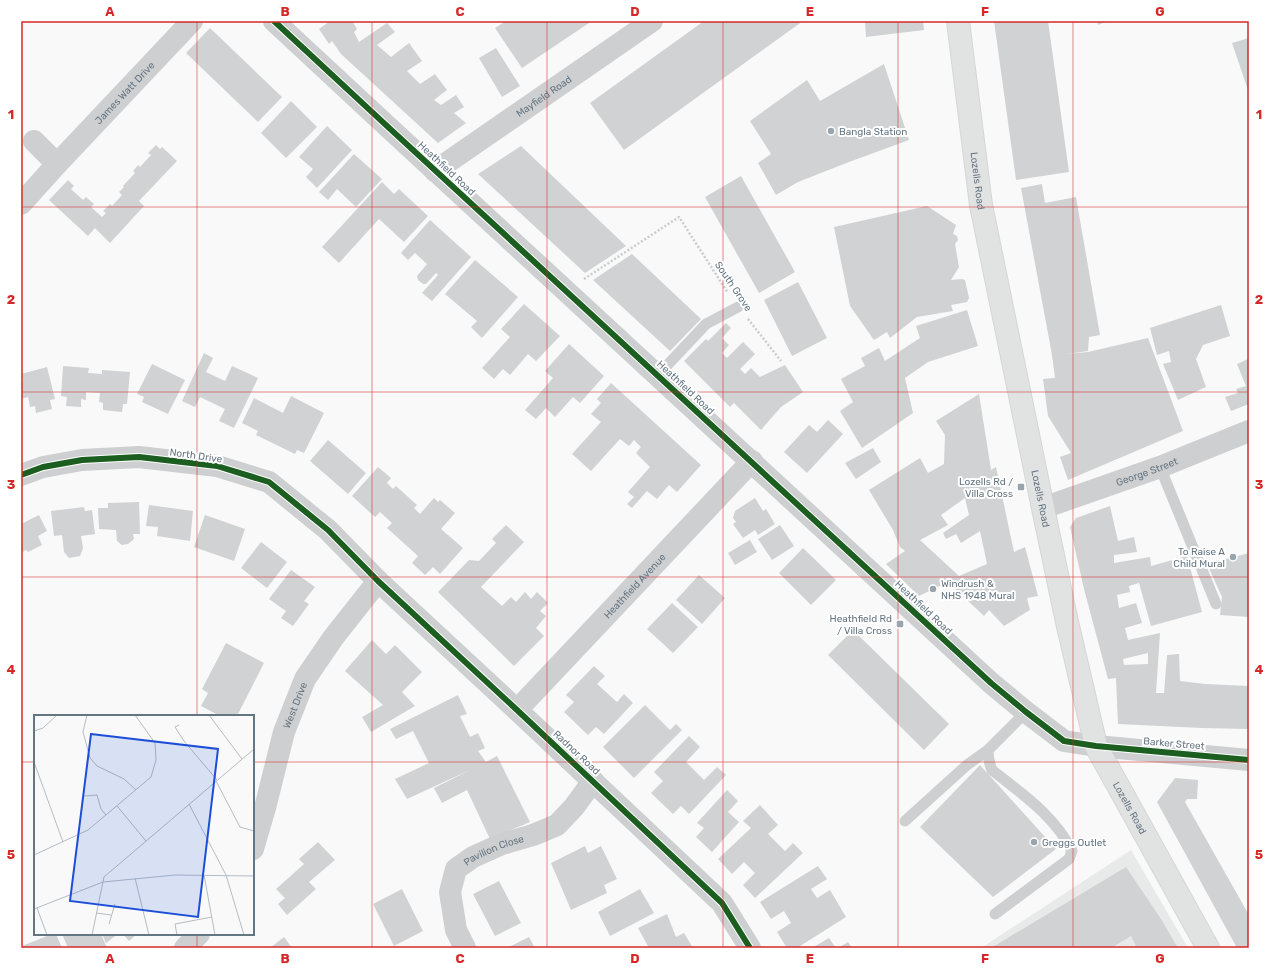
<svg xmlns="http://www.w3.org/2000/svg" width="1270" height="969" font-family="Rubik,sans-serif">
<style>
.built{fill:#e8e9e9}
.building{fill:#d0d2d3;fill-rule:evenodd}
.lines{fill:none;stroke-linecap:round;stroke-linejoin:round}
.secondary-casing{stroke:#d5d6d7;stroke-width:24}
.path{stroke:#cbcccd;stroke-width:2.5;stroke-dasharray:2 2;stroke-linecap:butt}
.service{stroke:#cecfd0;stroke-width:11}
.minor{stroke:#cecfd0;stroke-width:22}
.secondary{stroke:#e1e2e2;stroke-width:22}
.cycleway-casing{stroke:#fff;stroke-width:8}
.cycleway{stroke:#1b5e20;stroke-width:6}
.grid{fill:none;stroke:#d62828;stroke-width:1;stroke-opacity:0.55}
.poi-dot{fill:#99a4ac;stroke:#fff;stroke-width:1.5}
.labels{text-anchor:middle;stroke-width:4;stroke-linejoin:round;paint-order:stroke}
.street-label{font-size:10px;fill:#657683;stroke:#fff}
.poi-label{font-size:10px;fill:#657683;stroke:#fff;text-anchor:start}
.inset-road{fill:none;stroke:#b5bdc3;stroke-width:1}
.view{fill:#1d4ed8;fill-opacity:0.15;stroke:#1d4ed8;stroke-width:2}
.inset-edge{fill:none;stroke:#657683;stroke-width:2}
.neatline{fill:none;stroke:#d62828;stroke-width:1.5}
.grid-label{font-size:13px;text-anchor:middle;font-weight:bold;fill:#d62828}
</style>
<rect width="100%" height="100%" fill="#f9f9f9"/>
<path class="built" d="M 1131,850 L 1188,948 L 981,948 Z"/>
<path class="building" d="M 330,21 L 352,21 L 357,29 L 354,32 L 359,42 L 387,23 L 395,32 L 377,45 L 391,57 L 409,43 L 422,61 L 407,71 L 420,84 L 435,74 L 447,90 L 434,100 L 441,105 L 456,95 L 464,107 L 454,113 L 466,123 L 438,143 L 341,54 L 332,41 L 329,44 L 319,29 Z
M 506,21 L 592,21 L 522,68 L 495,28 Z
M 704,21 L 803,21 L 624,150 L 590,103 Z
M 865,21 L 923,21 L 924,30 L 866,37 Z
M 994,21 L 1048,21 L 1069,172 L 1016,180 Z
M 1097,21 L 1108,21 L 1098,25 Z
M 210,28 L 282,97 L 258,122 L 186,53 Z
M 1249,38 L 1249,93 L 1232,43 Z
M 496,48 L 520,86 L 502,97 L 479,58 Z
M 884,64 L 909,140 L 849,162 L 798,182 L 776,195 L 758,163 L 771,154 L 750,121 L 807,80 L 820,101 Z
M 291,101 L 317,127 L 286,158 L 261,133 Z
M 327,126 L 352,150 L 317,188 L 306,177 L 313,169 L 299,157 Z
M 156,145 L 160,149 L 162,147 L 177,161 L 139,201 L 144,206 L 110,243 L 95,228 L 88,236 L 49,200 L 68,180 L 74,186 L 71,189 L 83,200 L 86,197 L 94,204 L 91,207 L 102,217 L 106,213 L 103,211 L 110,204 L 112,206 L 122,195 L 119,192 L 124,187 L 123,186 L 135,173 L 133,171 L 138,165 L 140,167 L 151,155 L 148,153 Z
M 521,146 L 626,246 L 585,273 L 478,174 Z
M 354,154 L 382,179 L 356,207 L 337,189 L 328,200 L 319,192 Z
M 741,176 L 795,272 L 759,293 L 705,197 Z
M 382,182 L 394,194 L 399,189 L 428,216 L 404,242 L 379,219 L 339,263 L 322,247 Z
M 1042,184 L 1045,203 L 1076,197 L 1100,335 L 1089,337 L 1088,351 L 1067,354 L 1088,352 L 1148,338 L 1183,431 L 1068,480 L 1060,457 L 1071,453 L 1048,416 L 1043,379 L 1055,378 L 1052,355 L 1021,188 Z
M 927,206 L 956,225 L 953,234 L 957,236 L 958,240 L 955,244 L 959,267 L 951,280 L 962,279 L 965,280 L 969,298 L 967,302 L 951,305 L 953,311 L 917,317 L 890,338 L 887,332 L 874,340 L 850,306 L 834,227 Z
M 430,220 L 471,257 L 432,301 L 422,293 L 438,275 L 436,273 L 426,284 L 423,284 L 418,280 L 417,276 L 427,264 L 415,253 L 408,260 L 401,253 Z
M 632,254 L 701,319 L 670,351 L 593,280 Z
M 475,260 L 518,297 L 482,338 L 471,327 L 477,321 L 445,294 Z
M 798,282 L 827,338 L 792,356 L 764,300 Z
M 524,304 L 560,336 L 536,361 L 528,354 L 510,375 L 503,369 L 494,379 L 482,368 L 510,337 L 501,329 Z
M 1221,305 L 1230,336 L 1203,345 L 1196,359 L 1206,387 L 1178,400 L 1163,364 L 1171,362 L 1169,351 L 1157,355 L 1150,328 Z
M 967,310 L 978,346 L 928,362 L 905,378 L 913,413 L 862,448 L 840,411 L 853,402 L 841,379 L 865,366 L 861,358 L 879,348 L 885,361 L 920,338 L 916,326 Z
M 726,323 L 731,328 L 722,338 L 729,345 L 722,353 L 727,358 L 743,342 L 755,354 L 740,369 L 745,374 L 751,368 L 760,377 L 785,365 L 803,392 L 781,407 L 761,430 L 734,403 L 730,407 L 684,361 L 706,339 L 708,341 Z
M 569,344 L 604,376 L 580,403 L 573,397 L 555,417 L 546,408 L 536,419 L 525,410 L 553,378 L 545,371 Z
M 204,353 L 213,358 L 206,372 L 225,381 L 232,366 L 258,378 L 234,428 L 219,421 L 225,409 L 200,397 L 195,407 L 182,401 Z
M 1248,359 L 1249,363 L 1249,404 L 1231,411 L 1225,397 L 1238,393 L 1236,389 L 1246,386 L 1237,364 Z
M 152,364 L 185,380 L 168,414 L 142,402 L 144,397 L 137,394 Z
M 63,366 L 89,368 L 88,373 L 102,374 L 102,370 L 130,372 L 127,404 L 123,404 L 122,412 L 103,410 L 103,403 L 99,402 L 100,393 L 86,392 L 86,400 L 81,399 L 81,407 L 66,406 L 67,397 L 61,396 Z
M 47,367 L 55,399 L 50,400 L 52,409 L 36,413 L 35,406 L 30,407 L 28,397 L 21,399 L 21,381 L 23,380 L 21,374 Z
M 611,383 L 701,465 L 677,492 L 669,485 L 657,499 L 647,491 L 632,508 L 627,504 L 634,497 L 628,492 L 650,467 L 636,453 L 641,447 L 634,440 L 629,446 L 620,439 L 591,471 L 572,454 L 601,422 L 591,414 L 601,403 L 597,399 Z
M 979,394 L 991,470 L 996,467 L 1014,552 L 1025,547 L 1038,596 L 1027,598 L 1030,610 L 1004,626 L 989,610 L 984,616 L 948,582 L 919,596 L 886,564 L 905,551 L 900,547 L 893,530 L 869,490 L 920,458 L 928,473 L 944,464 L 945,435 L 936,421 ZM 965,498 L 969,515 L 943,533 L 946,539 L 956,534 L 961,543 L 980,531 L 987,564 L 959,576 L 920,540 L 948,525 L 941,515 Z
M 291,396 L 324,413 L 304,453 L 297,450 L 295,454 L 256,435 L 258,431 L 242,423 L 254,398 L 283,413 Z
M 828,420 L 843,434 L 807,473 L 784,452 L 809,425 L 817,432 Z
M 328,440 L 366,473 L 348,494 L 310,461 Z
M 873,448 L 881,462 L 856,479 L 845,463 Z
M 378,467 L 391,478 L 387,483 L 393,489 L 396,486 L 417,505 L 414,508 L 420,514 L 434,498 L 438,502 L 440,500 L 455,513 L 441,529 L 463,548 L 440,574 L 433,567 L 425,575 L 412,563 L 418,556 L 387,528 L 392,523 L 380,512 L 375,517 L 352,496 Z
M 755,498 L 763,511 L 766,509 L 775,524 L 758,535 L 755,530 L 743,538 L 733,524 L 736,522 L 733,518 L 735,511 Z
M 139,502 L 140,534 L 133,534 L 134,539 L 128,544 L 122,545 L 117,541 L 116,530 L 99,529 L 98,508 L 108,508 L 108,503 Z
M 149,505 L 193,511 L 190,541 L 157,536 L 158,527 L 146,526 Z
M 1110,506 L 1118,541 L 1134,537 L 1137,552 L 1114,555 L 1114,563 L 1150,557 L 1151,566 L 1187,556 L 1202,612 L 1151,626 L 1139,583 L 1129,586 L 1130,592 L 1117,595 L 1119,608 L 1136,603 L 1142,623 L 1125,628 L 1128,640 L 1160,633 L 1156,693 L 1164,693 L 1167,655 L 1179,654 L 1180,681 L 1205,684 L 1249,686 L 1249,729 L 1202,728 L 1118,724 L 1116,678 L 1108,679 L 1084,589 L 1070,527 L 1076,518 ZM 1148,653 L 1148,664 L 1124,665 L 1123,659 Z
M 84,507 L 85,511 L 92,510 L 95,534 L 81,536 L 83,548 L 80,556 L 69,558 L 64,552 L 62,535 L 54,536 L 51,511 Z
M 39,515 L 47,531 L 38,536 L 42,545 L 28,552 L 26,550 L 21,553 L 21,524 Z
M 205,515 L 245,529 L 234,561 L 194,547 Z
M 506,525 L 524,542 L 481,587 L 502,606 L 511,597 L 516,602 L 525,592 L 531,599 L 537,592 L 548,603 L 540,611 L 546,616 L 536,628 L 544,636 L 514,666 L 438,592 L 469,560 L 479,561 L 496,543 L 492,539 Z
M 780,525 L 794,546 L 772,560 L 758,539 Z
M 750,540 L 757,552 L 735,565 L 728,553 Z
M 261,542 L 287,562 L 267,588 L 241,568 Z
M 803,548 L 836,580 L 811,605 L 779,573 Z
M 1249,553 L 1249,617 L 1220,615 L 1222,597 L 1207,564 Z
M 291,570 L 315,587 L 304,601 L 309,604 L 293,626 L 281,618 L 286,611 L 269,599 Z
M 699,575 L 725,598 L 702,624 L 676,600 Z
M 672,603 L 698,627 L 673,653 L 647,629 Z
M 853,630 L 949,724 L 924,750 L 828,655 Z
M 372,640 L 386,654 L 395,645 L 422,672 L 402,692 L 415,706 L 371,732 L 362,717 L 383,705 L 345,671 Z
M 226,643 L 264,663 L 237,716 L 220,716 L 201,706 L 208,693 L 202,689 Z
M 594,666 L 605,676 L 597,684 L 617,702 L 624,694 L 633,703 L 604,734 L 596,727 L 588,735 L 564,712 L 574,702 L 566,695 Z
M 458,695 L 467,714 L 460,716 L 470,737 L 478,733 L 485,748 L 478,751 L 486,762 L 497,756 L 530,822 L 490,839 L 467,790 L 442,803 L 434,788 L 472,769 L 407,799 L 395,779 L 429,763 L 413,731 L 396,739 L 390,729 Z
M 645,705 L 670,730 L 676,724 L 682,730 L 634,778 L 603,747 Z
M 689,736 L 700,747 L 686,762 L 704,780 L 717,767 L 726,775 L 689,814 L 681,806 L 673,814 L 651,793 L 663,781 L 654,772 Z
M 980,765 L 1056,849 L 993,897 L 920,827 Z
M 1175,778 L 1198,780 L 1197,799 L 1187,799 L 1185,802 L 1249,915 L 1249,948 L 1237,948 L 1157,802 Z
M 727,790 L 738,801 L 728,812 L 739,822 L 712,852 L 696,837 L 704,828 L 697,823 Z
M 760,805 L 778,825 L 768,834 L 785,851 L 793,843 L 803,853 L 755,898 L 743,885 L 755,873 L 744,862 L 732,874 L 718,859 L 751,828 L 743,821 Z
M 318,842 L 335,860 L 309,882 L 316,889 L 287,915 L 278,904 L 285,898 L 276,889 L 304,864 L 299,859 Z
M 585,846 L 588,853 L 601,846 L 617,879 L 604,885 L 607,893 L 571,910 L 551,863 Z
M 818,866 L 827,879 L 811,889 L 817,898 L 830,890 L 846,917 L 797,948 L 787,948 L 777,932 L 791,923 L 784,911 L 771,919 L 760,902 Z
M 1126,867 L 1161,919 L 1178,948 L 1132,948 L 1136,946 L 1131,936 L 1111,948 L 991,948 Z
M 499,881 L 521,923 L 495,936 L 473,894 Z
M 402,889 L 423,931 L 394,946 L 373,904 Z
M 640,889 L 654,913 L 610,936 L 598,912 Z
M 667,914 L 676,937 L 684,933 L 693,948 L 649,948 L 638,928 Z
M 52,934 L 56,934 L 62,948 L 23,948 L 22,946 Z
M 62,934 L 101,934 L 107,948 L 68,948 Z
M 102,934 L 118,934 L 106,943 Z
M 123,934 L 137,934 L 129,941 Z
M 284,937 L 292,948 L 270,948 Z
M 529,937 L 535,948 L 507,948 Z
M 829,938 L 836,948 L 812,948 Z
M 848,942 L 852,948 L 838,948 Z"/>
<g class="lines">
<g class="secondary-casing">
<g id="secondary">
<path id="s7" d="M 958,21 L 981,205 L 1043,508 L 1067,622 L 1096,746 L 1208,948"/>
</g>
</g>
<path class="path" d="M 584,279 L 679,217 L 728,293
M 748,319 L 781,361"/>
<path class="service" d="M 658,375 L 706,324 L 738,307
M 1160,467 L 1216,604
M 905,821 L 967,765 L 988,750
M 995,914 L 1069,859 L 1072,851 C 1055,816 1022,794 992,770 C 989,763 988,757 988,750 L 1026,712"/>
<g class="minor">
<path d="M 274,21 C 512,243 753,462 991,683 L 1026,712 L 1064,741 L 1096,746 L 1249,760"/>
<path d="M 34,141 L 57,164"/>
<path id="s1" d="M 435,171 L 652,21"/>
<path id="s2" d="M 21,204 L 57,164 L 192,21"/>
<path d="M 21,475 L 43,467 L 82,460 L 139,457 L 217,466 L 269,482 L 328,530 L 378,581 L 517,710 L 722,903 L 750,948"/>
<path id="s3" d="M 1043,508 L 1160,467 L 1249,431"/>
<path id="s4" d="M 517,710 L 752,461"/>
<path id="s5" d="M 253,849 L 265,808 L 284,732 L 305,679 L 333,638 L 378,581"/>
<path d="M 185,948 L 199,934"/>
<path id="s6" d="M 465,948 L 456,930 L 450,892 L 456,869 L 473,857 L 502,844 L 533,835 L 557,825 L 574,807 L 593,781"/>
</g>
<use href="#secondary" class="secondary"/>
<g class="cycleway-casing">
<path id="cycleway" d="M 274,21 C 512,243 753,462 991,683 L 1026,712 L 1064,741 L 1096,746 L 1249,760
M 21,475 L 43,467 L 82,460 L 139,457 L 217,466 L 269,482 L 328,530 L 378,581 L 517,710 L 722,903 L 750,948"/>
</g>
<use href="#cycleway" class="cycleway"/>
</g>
<path class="grid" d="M 197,21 L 197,716M 372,21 L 372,948M 547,21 L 547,948M 723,21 L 723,948M 898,21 L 898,948M 1073,21 L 1073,948M 21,207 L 1249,207M 21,392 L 1249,392M 21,577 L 1249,577M 21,762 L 35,762M 253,762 L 1249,762M 197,934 L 197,948"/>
<g class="poi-dot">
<circle cx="831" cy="131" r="4"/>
<rect x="1017" y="483" width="8" height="8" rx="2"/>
<circle cx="1233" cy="557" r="4"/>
<circle cx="933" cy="589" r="4"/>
<rect x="896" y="620" width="8" height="8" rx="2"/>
<circle cx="1034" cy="842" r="4"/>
</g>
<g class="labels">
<g class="street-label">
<text dy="4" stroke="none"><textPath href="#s2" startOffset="152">James Watt Drive</textPath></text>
<text dy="4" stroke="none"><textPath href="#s1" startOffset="132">Mayfield Road</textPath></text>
<text transform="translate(447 168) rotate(43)" y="4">Heathfield Road</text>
<text dy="4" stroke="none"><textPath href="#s7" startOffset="161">Lozells Road</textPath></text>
<text transform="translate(734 286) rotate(56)" y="4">South Grove</text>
<text transform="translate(686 387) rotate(43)" y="4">Heathfield Road</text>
<text transform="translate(196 455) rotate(8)" y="4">North Drive</text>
<text dy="4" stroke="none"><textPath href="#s3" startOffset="110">George Street</textPath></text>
<text dy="4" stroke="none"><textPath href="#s7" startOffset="485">Lozells Road</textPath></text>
<text dy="4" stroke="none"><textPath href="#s4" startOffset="171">Heathfield Avenue</textPath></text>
<text transform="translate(924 607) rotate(43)" y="4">Heathfield Road</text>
<text dy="4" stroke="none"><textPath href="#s5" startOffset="150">West Drive</textPath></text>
<text transform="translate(1174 743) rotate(5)" y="4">Barker Street</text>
<text transform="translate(577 752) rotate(43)" y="4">Radnor Road</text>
<text dy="4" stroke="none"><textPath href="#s7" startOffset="809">Lozells Road</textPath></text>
<text dy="4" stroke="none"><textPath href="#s6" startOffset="125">Pavilion Close</textPath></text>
</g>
<g class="poi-label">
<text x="839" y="135">Bangla Station</text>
<text x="1013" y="485" text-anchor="end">Lozells Rd /<tspan x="1013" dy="12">Villa Cross</tspan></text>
<text x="1225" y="555" text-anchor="end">To Raise A<tspan x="1225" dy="12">Child Mural</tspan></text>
<text x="941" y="587">Windrush &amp;<tspan x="941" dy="12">NHS 1948 Mural</tspan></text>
<text x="892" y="622" text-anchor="end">Heathfield Rd<tspan x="892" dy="12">/ Villa Cross</tspan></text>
<text x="1042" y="846">Greggs Outlet</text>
</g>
</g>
<g transform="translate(34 715)">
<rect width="220" height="220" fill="#f9f9f9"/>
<path class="inset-road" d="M 53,0 L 49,17 L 56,43 L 63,51 L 90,64 L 102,75M 175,0 L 208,44M 145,10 L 141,12 L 150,26 L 183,65M 0,16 L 9,13 L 23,0M 0,47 L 29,127M 182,66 L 206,112 L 220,116M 50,81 L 63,80 L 67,94 L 72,100M 155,89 L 192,160 L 210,220M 83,91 L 112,126M 0,140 L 54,115 L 117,62 L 122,45 L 121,28 L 101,0M 170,160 L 181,220M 101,163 L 115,220M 3,193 L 13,220M 0,194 L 69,167 L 141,160 L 220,161M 62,198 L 77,200M 75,209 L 81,189M 58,220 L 70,162 L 220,34M 143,220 L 141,209 L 178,202"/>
<path class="view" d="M 57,19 L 184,34 L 164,202 L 36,186 Z"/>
<rect width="220" height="220" class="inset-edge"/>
</g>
<rect width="1270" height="969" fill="none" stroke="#ffffff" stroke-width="44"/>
<rect x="22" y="22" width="1226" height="925" class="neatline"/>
<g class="grid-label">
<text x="110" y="16">A</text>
<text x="285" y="16">B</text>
<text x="460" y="16">C</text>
<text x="635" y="16">D</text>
<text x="810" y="16">E</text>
<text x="985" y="16">F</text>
<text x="1160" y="16">G</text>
<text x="11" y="119">1</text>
<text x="1259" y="119">1</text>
<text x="11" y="304">2</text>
<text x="1259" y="304">2</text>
<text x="11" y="489">3</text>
<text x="1259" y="489">3</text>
<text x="11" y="674">4</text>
<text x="1259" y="674">4</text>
<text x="11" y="859">5</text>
<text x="1259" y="859">5</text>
<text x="110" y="963">A</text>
<text x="285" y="963">B</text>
<text x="460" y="963">C</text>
<text x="635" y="963">D</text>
<text x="810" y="963">E</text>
<text x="985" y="963">F</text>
<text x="1160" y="963">G</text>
</g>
</svg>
